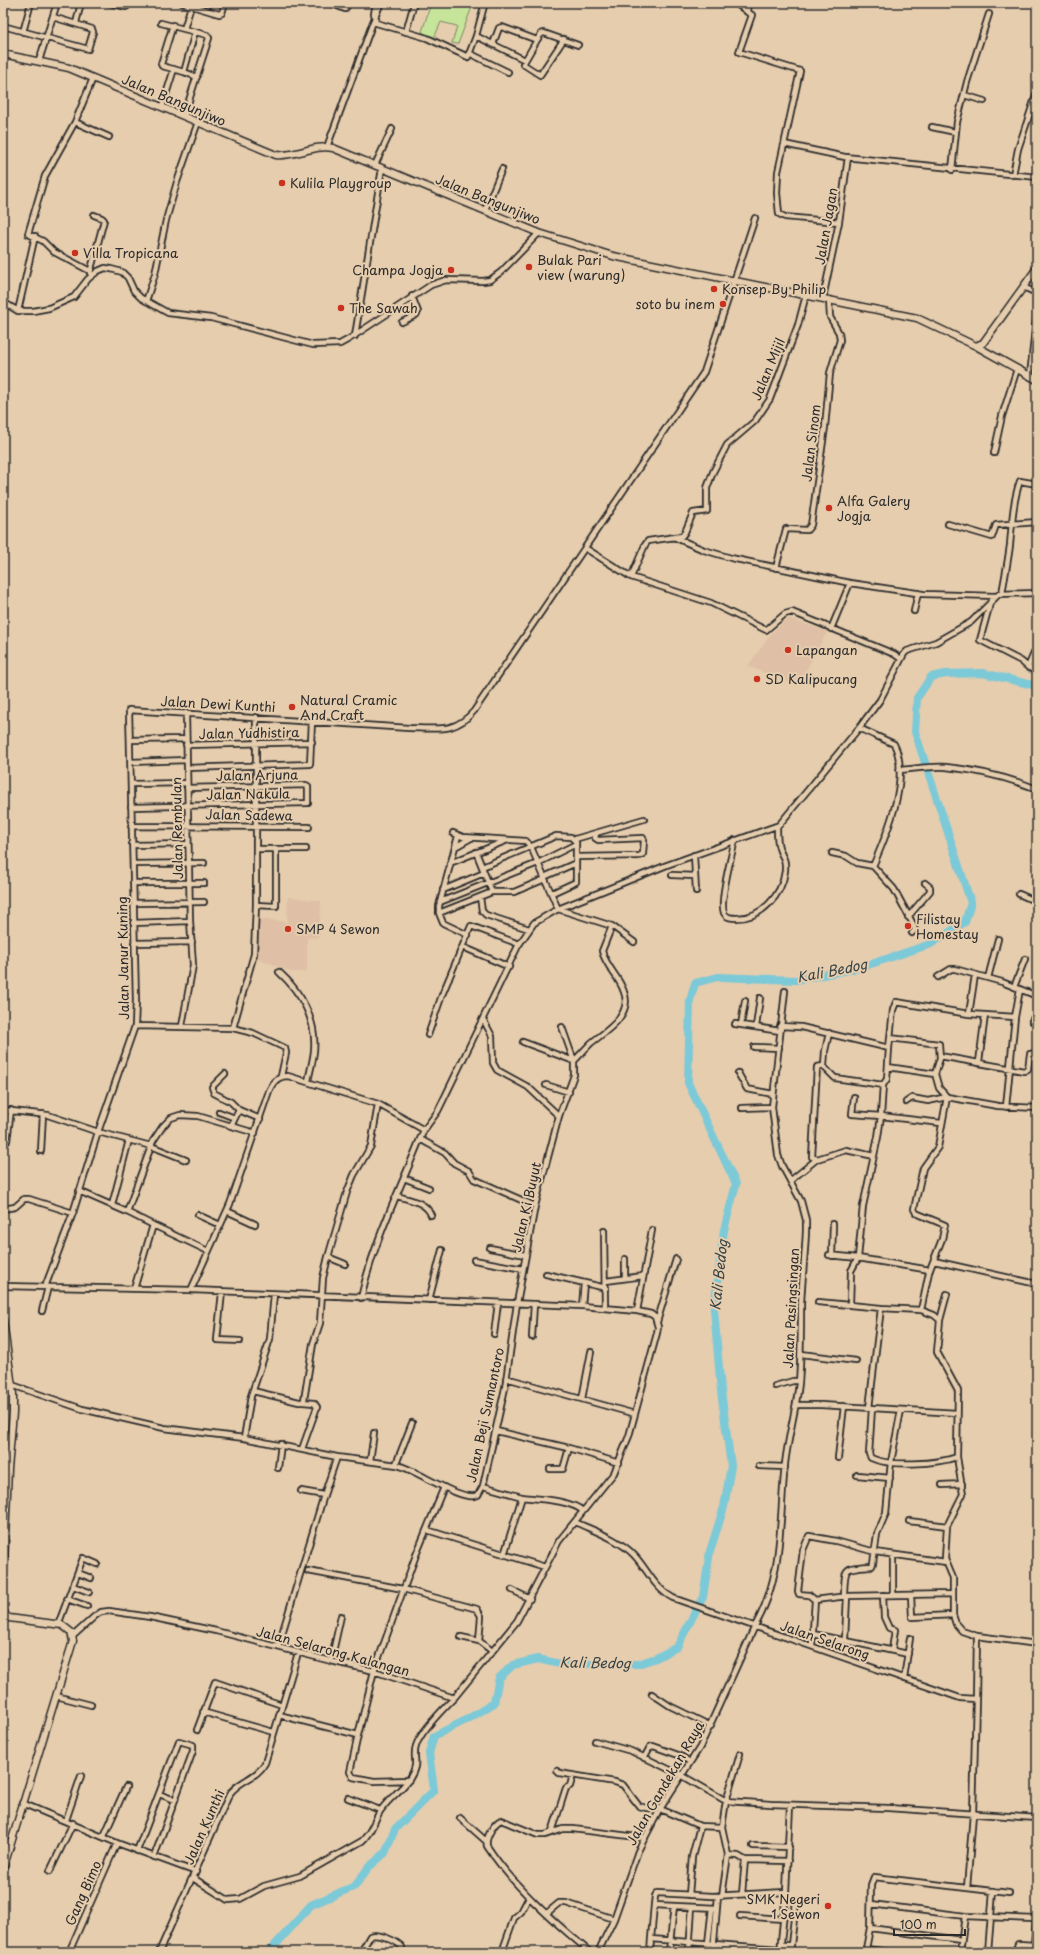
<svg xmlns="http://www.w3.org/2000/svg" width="1040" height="1955" font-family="'Playpen Sans',sans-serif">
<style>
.built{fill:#dfbfa5}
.green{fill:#c7e49b;stroke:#798863}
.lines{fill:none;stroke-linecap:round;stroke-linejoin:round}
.river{stroke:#7bc9d8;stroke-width:8}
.street-casing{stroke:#2b2b2b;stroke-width:8}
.secondary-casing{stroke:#2b2b2b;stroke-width:9}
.street{stroke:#e6cdae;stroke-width:4.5}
.secondary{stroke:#e6cdae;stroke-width:6}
.poi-dot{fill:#c8321e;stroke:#e6cdae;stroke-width:1.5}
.labels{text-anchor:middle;stroke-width:4;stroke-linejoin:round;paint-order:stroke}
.street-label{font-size:13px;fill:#2b2b2b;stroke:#e6cdae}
.poi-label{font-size:13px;fill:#2b2b2b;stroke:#e6cdae;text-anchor:start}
.water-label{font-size:14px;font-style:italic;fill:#374345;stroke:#e6cdae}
</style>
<rect width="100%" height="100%" fill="#e6cdae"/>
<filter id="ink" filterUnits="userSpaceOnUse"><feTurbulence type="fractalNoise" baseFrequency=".025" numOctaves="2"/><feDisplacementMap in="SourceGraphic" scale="8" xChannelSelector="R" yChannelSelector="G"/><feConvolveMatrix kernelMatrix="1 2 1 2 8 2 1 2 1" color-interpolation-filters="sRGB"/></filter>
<g filter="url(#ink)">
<path class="built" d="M 788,618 L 827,632 L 797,686 L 748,666 L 771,634 Z
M 288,897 L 321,901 L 319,937 L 307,938 L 307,972 L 291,972 L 255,957 L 257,919 L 287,922 Z"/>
<path class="green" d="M 431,3 L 473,4 L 458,44 L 452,43 L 457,26 L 441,22 L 434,38 L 422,32 Z"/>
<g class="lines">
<path class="river" d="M 269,1952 L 311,1905 L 355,1886 L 368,1868 L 385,1853 L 395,1829 L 434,1790 L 429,1753 L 434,1736 L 468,1719 L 494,1703 L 499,1678 L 513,1665 L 538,1659 L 560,1664 L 638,1664 L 656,1658 L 677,1647 L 703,1597 L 710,1551 L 724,1507 L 731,1466 L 721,1391 L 714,1309 L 724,1230 L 736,1184 L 688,1083 L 690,1001 L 695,983 L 718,977 L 796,980 L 859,968 L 931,944 L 965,922 L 971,903 L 915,732 L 917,698 L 931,677 L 946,674 L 983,673 L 1037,686"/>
<g class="street-casing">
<path id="street" d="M 110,3 L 126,7 L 132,3
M 182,3 L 219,14 L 222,13 L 225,3
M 330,3 L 345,9 L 349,3
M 381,3 L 373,22 L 427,38 L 468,57 L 476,36 L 525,60
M 735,3 L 752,15 L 739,52 L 800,71 L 778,172 L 777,193 L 779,214 L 785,217 L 839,222
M 3,11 L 6,3
M 747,12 L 748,3
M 376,19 L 374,14 L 376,3
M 76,23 L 81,3
M 161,23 L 207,35 L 209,38 L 184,116
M 173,25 L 161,64 L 162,66 L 184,72 L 195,32
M 3,26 L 88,49 L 93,32 L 92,29 L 53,17
M 184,29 L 191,6
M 23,32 L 31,3
M 406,32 L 414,3
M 476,36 L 484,6 L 483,3
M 537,40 L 523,64 L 540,75 L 564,39
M 493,44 L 499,28 L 502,27 L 537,40 L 541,34 L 544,33 L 578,45
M 469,53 L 508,72
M 39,61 L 57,3
M 184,72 L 197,77
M 93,78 L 75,122 L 109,137
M 964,95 L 984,101
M 162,107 L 174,69
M 75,122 L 45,176 L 28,234 L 43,241 L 54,252 L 90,271
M 932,127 L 955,132
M 784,144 L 845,157 L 1037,177
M 327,147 L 373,22
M 375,165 L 392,129
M 952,170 L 957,122 L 967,82 L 989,14
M 1013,175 L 1018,149 L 1037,92
M 485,210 L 502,169
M 90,273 L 104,220 L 102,218 L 94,215
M 1023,287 L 1037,293
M 823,298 L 839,222 L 848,157
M 146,301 L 155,274 L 166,220 L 177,182 L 198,122
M 3,302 L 18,311 L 33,311 L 49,308 L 74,297 L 88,279 L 98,271 L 105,268 L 111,269 L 122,272 L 128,278 L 134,291 L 141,298 L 168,313 L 211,318 L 313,345 L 340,344 L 349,339 L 431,285 L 446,280 L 483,281 L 490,280 L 501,272 L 539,233
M 18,311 L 35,236
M 402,322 L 416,315 L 418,312 L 412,296
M 355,336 L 382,168
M 1030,376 L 1037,310
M 994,453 L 1002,416 L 1017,369
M 948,524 L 992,537 L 996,525 L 1037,522
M 676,538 L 704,550 L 731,558 L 850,583 L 923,594 L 996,596
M 585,548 L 631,577 L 711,603 L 766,630 L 785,614 L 792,612 L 894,654 L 901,659
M 776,568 L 786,529 L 807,530 L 811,525 L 825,427 L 830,373 L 840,340 L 839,333 L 830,317 L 829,300
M 631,577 L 645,545 L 648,541 L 682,536 L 685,532 L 693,513 L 707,511 L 707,488 L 713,472 L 727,445 L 755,421 L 770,399 L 798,325 L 806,295
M 1002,593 C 1005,577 1008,561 1010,545 C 1012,523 1013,501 1020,481 L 1037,484
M 991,600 L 980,640 L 1021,661 L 1029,668 L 1037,671
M 914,611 L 918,593
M 831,629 L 850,583
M 1028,667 L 1035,651 L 1037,651
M 256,717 L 256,905 L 254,954 L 233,1028 L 253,1033 L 285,1048 L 286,1053 L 281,1076
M 859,728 L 894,744 C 911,777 887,834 873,866
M 130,740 L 186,739
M 186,745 L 312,742
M 131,762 L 187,760
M 187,768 L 310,764 L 312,721
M 899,770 C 914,769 930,766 946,767 C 976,770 1009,778 1037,789
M 131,784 L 187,783
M 131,807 L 308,803 L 308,786 L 306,785 L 187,788
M 131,826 L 309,827
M 453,833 L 463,837 L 526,841 L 531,847 L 558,909 L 612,926 L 634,942
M 458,836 L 439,906 L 439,913 L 443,923 L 468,935
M 575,839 L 644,819
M 735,840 C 732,854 719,901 724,913 C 727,918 732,918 737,918 C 762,918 782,895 785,871 C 786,857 782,858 779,848 C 777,841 777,833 777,827
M 132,845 L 188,844
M 455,847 L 471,838
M 256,849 L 306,849
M 476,852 L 492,892
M 832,853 L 846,856 L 857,863 L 873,866 L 894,889 L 913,924 L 915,930 L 912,933
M 694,855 L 696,891
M 576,857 L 639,856 L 643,854 L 644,840 L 643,838 L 598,840 L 595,838 L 596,834
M 450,863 L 508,840
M 133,864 L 204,863
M 482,867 L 556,836 L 571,837 L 576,842 L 576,882 L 552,893
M 672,875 L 695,876
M 544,877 L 576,863
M 133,883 L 204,883
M 443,890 L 484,873
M 1019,894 L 1037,902
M 480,897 L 482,911 L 486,915 L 529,929
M 440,902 L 538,863 L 576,844
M 134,903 L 204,902
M 256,905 L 276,906 L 276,849
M 439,913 L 492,892 L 514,892 L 545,879
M 908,917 L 930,891 L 930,887 L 925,883
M 133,923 L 190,921
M 134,943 L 192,942
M 463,947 L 509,967
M 279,972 C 301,992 317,1020 314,1051 C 313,1061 310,1071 308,1081
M 938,977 L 951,969 L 955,969 L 1002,982 L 1037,996
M 988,978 L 998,939
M 1014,987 L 1025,959
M 969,1014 L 985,1015
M 483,1019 L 492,1036 L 493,1063 L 497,1070 L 528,1087 L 559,1116
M 1032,1021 L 1037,1012
M 735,1024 L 780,1031
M 741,1025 L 745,1001
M 135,1026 L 233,1028
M 182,1026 L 193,965 L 190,921 L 186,713
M 780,1026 L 801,1027 L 889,1048
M 756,1027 L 760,998
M 428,1035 L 442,995 L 471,926 L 519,944
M 890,1038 L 939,1044 L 940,1058 L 935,1074
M 523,1042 L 574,1061
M 754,1047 L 779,1048
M 940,1056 L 1024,1071 L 1028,1069 L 1030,1054 L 1037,1053
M 574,1061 C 580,1055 585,1049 591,1043 C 606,1031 633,1015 624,992 C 619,976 606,967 602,951 L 612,926
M 979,1062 L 985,1015 L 1015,1017
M 824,1066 L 825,1051 L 829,1033
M 888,1067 L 935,1074 L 939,1088 L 947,1097
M 738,1073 L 747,1089 L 773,1094
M 225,1074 L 212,1087 L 214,1093 L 231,1102 L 239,1110 L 260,1119
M 546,1085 L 569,1092
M 854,1097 L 852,1114 L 881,1116 L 883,1085 L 887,1079 L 889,1048 L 893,1010 L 896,1002 L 969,1014 L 975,975
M 947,1097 L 938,1147 L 923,1168 L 914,1209 L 916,1213 L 945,1225 L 942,1239 L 929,1272 L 921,1310 L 934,1315 L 940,1320 L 937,1352 L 958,1391 L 957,1457 L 963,1494 L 947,1526 L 945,1559 L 953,1578 L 953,1615 L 956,1624 L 962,1631 L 977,1636
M 906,1102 L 912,1098 L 928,1101 L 947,1097 L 998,1106 L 1037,1108
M 1006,1107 L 1015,1017 L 1020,989
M 742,1108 L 772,1107
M 3,1110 L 48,1115 L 98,1132 L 151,1146 L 186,1160
M 219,1112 L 235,1118
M 231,1126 L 239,1110
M 420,1139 L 445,1153 L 454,1163 L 469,1171 L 474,1179 L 535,1206
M 7,1141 L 11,1110
M 41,1151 L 43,1114
M 874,1156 L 846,1150 L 817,1159 L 812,1157 L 817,1067 L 823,1066 L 835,1078 L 883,1085
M 404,1178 L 429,1188
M 790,1181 L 817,1159
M 79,1191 L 127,1212
M 397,1196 C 410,1200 426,1202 431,1215
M 112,1205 L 129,1140
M 3,1209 L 15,1207 L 24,1199 L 29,1199 L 73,1213
M 227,1211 L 255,1224
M 198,1215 L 220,1225
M 153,1225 L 127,1212 L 153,1141 L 163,1126 L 171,1118 L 180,1115 L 198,1116 L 255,1133
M 604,1231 L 605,1307
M 490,1248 L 525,1255
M 829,1255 L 858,1258 L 930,1270
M 832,1256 L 833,1224
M 328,1257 L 345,1264
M 625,1259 L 625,1278
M 474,1260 L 523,1269
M 934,1261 L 1037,1284
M 546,1274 L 606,1288
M 606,1281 L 643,1276
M 3,1286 L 191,1290 L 582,1306 L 637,1311 L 651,1314 L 655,1317 L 658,1327 L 657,1333 L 629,1436 L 614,1473 L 559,1541 L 517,1621 L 454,1698 L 374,1671 L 331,1661 L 216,1631 L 150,1617 L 109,1611 L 101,1612 L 95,1616 L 73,1636
M 45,1287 L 73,1213 L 98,1132 L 135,1026 L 136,1000 L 129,710 L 409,728 C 437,728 454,734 474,711 L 704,372 L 755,218
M 134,1289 L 153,1225 L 208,1251
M 191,1290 L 230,1204 L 269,1091 C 273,1082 278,1076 288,1076 L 378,1104 L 424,1130
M 222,1292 L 217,1340 L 240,1341
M 361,1298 C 373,1243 399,1192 420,1139 L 424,1130 L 438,1111 L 518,946 L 534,923 L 558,909 L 667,865 L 779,825 L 859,728 L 880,700 L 904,654 L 907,651 L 936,642 L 971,622 L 999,594 L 1037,593
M 429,1300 L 442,1250
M 818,1302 L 881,1308
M 850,1304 L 851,1271 L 858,1258 L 863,1206 L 878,1137 L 881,1116 L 941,1123
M 582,1306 L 584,1283
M 42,1311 L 48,1287
M 637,1311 L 652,1230
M 940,1320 L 947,1294
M 657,1322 L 676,1259
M 494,1334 L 498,1303
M 532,1337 L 534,1304
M 801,1354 L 856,1361
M 506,1378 L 635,1414
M 12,1385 L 82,1409 L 164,1428 L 244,1438 L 337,1457 L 397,1465 C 416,1469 462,1503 478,1495 L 483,1486 L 505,1388 L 517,1303 L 535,1206 L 559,1116 L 574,1075 L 574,1061 L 562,1027
M 775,1386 L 793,1381 L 799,1381
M 253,1391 L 299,1402 L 303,1402 L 304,1400 L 313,1344 L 320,1323 L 323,1278 L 328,1257 L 347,1192 L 354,1175 L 371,1146 L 378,1104
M 582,1399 L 591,1352
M 797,1405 L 821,1405 L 957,1413
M 869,1408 L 881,1308 L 921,1310
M 872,1408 L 869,1454 L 871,1458 C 890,1467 937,1464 957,1457
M 496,1431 L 569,1448 L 619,1463
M 244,1438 L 251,1396 L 270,1339 L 274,1294
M 3,1439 L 11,1439
M 302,1449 L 317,1407 L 314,1403 L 303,1402
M 838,1458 L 844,1406
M 370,1461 L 374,1433
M 396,1464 L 412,1423
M 759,1466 L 785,1467
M 278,1468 L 281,1444
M 550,1469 L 563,1469 L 569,1448
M 857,1475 L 890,1478
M 942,1485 L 962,1484
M 483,1486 L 522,1497
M 301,1491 L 324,1495
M 909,1521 L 947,1526
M 575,1522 C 594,1531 619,1539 634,1555 C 648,1570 654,1588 673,1598 L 960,1698 L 976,1699 L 977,1636 L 1037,1644
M 427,1530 L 545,1567
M 504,1555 L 522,1497 C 539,1499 570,1500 583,1511
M 308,1571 L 403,1589 L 477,1609 L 481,1616 L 479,1641
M 78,1573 L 91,1578
M 73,1586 L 89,1592
M 512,1590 L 530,1599
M 883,1595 L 884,1617 L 889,1628 L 895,1630 L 892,1650
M 893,1595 L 893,1555
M 911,1595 L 912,1617 L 953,1615
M 844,1596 C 845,1566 843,1568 872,1566 L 873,1563 L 877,1534 L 886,1513 L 891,1462 L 901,1410
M 67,1599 L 87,1606
M 815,1600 L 809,1595 L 799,1594 L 798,1591 L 803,1550 L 809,1536 L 836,1541 L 875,1552 L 946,1562
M 815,1600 L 847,1596 L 953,1594
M 58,1625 L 83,1558 L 97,1564
M 813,1634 L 908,1654
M 461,1637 L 479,1641 L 492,1651
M 845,1639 L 847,1596
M 812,1646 L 815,1600
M 278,1647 L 324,1495 L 337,1457
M 331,1661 L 341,1616
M 904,1679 L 910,1638
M 652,1694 L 670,1706 L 711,1726
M 56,1696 L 91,1705
M 203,1712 L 273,1732
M 279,1715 L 358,1735 L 374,1671 L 416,1555 L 444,1487
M 197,1730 L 215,1682 L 282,1705
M 358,1735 L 350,1772 L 353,1777 L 374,1781 L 409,1780
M 595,1741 L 631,1751 L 683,1776 L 726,1801 L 771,1804 L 888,1808 L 1037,1818
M 644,1758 L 650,1747 L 653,1746 L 681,1756 L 690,1762
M 557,1771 L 559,1773 L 615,1782 L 623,1785 L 639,1806 L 646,1808 L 660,1809 L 700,1826
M 159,1794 L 175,1800
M 348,1798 L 380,1810
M 22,1803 L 117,1843 L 196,1872
M 460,1818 L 486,1841
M 66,1820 L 81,1776
M 722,1827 L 728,1855
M 552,1832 L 564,1794 L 566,1788 L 570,1786 L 573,1775
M 104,1836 L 126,1787
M 753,1846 L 789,1847
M 137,1851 L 179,1741 L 193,1745 L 193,1751 L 154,1857
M 745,1860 L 788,1861
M 50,1871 L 73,1823
M 193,1878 L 228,1900 L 240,1899 L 264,1886 L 300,1876 L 362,1841 C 372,1832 374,1820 381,1810 C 389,1798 403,1789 410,1778 C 420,1762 412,1758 416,1746 C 420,1732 443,1709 454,1698
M 967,1888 L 973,1814 L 976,1699
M 689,1895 L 692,1857 L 700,1826 L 722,1827 L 726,1801 L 740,1754
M 722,1896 L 728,1855 L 738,1856 L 745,1860 L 742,1894
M 871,1904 L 965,1916 L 1034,1919 L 1036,1922 L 1034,1945
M 654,1905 L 655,1896 L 657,1893 L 712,1896 L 786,1892
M 547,1913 L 559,1903 L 566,1903 L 614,1919
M 740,1916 L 783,1919
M 870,1928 L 961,1940
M 651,1939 L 654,1905 L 717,1908
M 781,1945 L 791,1945 L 790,1952
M 791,1945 L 796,1901
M 69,1952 L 117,1843
M 159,1952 L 229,1795 C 238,1780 257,1779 265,1763 L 298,1653
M 361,1952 L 370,1936 C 379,1933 397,1941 402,1947 L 402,1952
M 502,1952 L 514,1918 L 521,1912 L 529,1897
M 590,1952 C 553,1921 513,1886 487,1846 C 485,1838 494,1823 501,1820 L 538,1835 L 545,1835 L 563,1829 L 573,1829 L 645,1838
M 598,1952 L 614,1919 L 638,1851 L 660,1809 L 700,1747 L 755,1626 C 784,1575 779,1520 785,1464 C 788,1437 796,1410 799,1383 C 801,1357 801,1330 801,1304 C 802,1280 805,1256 806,1231 L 806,1220 L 801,1201 L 782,1166 L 778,1155 L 772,1107 L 785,991
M 650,1952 L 651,1939 L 780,1949
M 669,1952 L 674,1906
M 689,1952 L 692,1907
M 707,1952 L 712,1908
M 713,1952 L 718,1896
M 732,1952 L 732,1946
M 780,1952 L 786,1892 L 790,1805
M 890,1952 L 866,1949 L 870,1928 L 871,1885 L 874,1877 L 1009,1893
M 960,1952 L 965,1916
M 988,1952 L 993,1891
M 1015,1952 L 1018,1944 L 1035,1945"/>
</g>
<g class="secondary-casing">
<path id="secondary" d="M 3,54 L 69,68 L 276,155 C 296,157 314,144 333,148 L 539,233 L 613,256 L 917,318 L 976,346 L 1037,380
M 976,346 L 983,343 L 1037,268
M 3,1320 L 13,1394 L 13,1413 L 8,1469 L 3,1588
M 3,1608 L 5,1615 L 9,1618 L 62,1625 L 71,1632 L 73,1641 L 3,1869"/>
</g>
<use href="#street" class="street"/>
<use href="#secondary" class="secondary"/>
</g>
</g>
<g class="poi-dot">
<circle cx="282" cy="183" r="4"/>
<circle cx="75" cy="253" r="4"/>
<circle cx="529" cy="267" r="4"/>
<circle cx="451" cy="270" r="4"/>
<circle cx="714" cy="289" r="4"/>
<circle cx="723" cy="304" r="4"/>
<circle cx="341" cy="308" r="4"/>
<circle cx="829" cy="508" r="4"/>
<circle cx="788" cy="650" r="4"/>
<circle cx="757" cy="679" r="4"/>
<circle cx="292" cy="707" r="4"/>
<circle cx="908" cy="926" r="4"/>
<circle cx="288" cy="929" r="4"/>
<circle cx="828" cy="1906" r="4"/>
</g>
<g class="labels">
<g class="street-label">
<text transform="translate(174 100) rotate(23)" y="5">Jalan Bangunjiwo</text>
<text transform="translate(488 199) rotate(22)" y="5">Jalan Bangunjiwo</text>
<text transform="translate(826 226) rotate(-80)" y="5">Jalan Jagan</text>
<text transform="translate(768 369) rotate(-67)" y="5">Jalan Mijil</text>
<text transform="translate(811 443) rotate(-83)" y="5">Jalan Sinom</text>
<text transform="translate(218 704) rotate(3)" y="5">Jalan Dewi Kunthi</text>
<text transform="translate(249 733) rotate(-1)" y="5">Jalan Yudhistira</text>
<text transform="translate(257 775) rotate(-1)" y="5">Jalan Arjuna</text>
<text transform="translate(248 794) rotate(-1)" y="5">Jalan Nakula</text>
<text transform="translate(249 815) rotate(1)" y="5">Jalan Sadewa</text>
<text transform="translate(177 828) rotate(-91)" y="5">Jalan Rembulan</text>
<text transform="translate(123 958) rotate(-91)" y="5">Jalan Janur Kuning</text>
<text transform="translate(526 1207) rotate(-77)" y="5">Jalan Ki Buyut</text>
<text transform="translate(791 1308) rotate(-87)" y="5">Jalan Pasingsingan</text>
<text transform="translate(485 1415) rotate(-78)" y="5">Jalan Beji Sumantoro</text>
<text transform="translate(825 1640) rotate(19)" y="5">Jalan Selarong</text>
<text transform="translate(333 1651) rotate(15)" y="5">Jalan Selarong Kalangan</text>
<text transform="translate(665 1783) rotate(-60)" y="5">Jalan Gandekan Raya</text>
<text transform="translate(204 1827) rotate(-66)" y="5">Jalan Kunthi</text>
<text transform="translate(83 1893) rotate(-66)" y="5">Gang Bimo</text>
</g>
<g class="poi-label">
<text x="290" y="188">Kulila Playgroup</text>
<text x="83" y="258">Villa Tropicana</text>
<text x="537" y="265">Bulak Pari<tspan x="537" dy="15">view (warung)</tspan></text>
<text x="443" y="275" text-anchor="end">Champa Jogja</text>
<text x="722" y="294">Konsep By Philip</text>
<text x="715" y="309" text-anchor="end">soto bu inem</text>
<text x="349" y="313">The Sawah</text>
<text x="837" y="506">Alfa Galery<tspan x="837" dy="15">Jogja</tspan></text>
<text x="796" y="655">Lapangan</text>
<text x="765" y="684">SD Kalipucang</text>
<text x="300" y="705">Natural Cramic<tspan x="300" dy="15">And Craft</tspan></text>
<text x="916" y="924">Filistay<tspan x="916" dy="15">Homestay</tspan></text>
<text x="296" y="934">SMP 4 Sewon</text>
<text x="820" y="1904" text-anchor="end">SMK Negeri<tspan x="820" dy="15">1 Sewon</tspan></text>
</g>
<g class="water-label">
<text transform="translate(832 971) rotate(-11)" y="5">Kali Bedog</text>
<text transform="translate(719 1275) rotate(-84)" y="5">Kali Bedog</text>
<text transform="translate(595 1663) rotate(1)" y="5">Kali Bedog</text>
</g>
</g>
<rect width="1040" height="1955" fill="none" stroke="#e6cdae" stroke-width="16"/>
<rect x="8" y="8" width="1024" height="1939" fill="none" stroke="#2b2b2b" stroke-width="1.5" filter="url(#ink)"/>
<path d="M894 1929v6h71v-6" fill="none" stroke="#2b2b2b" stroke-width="2"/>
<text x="900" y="1929" font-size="12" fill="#2b2b2b" stroke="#e6cdae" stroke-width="3" paint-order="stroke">100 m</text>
</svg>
